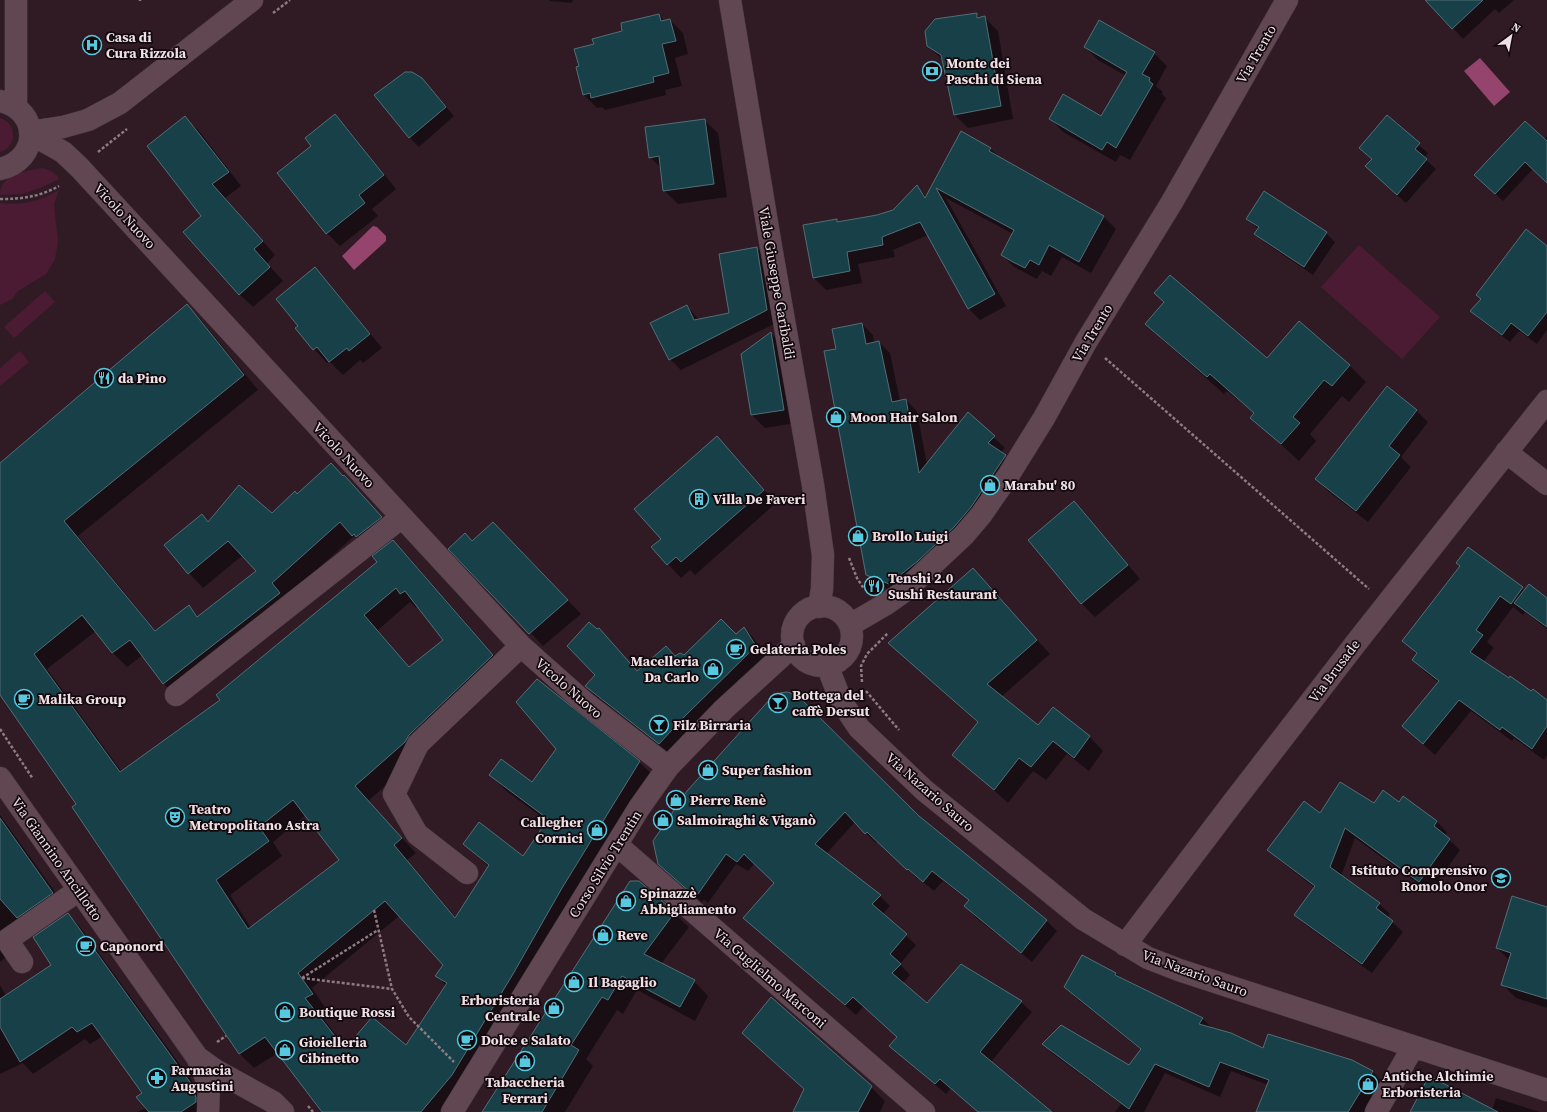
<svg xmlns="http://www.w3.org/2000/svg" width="1547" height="1112" font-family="'Source Serif 4',serif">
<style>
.green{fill:#4b1b34}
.water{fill:#95456d}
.shadow{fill:#0007;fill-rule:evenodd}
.building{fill:#184048;stroke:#516f76;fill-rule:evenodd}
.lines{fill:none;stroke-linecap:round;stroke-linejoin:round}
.minor-casing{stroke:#4b3a42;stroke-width:23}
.path{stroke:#8d7b83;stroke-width:2.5;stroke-dasharray:3 2;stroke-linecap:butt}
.minor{stroke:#604752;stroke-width:22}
.labels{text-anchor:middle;stroke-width:3.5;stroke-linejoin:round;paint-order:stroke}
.poi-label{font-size:14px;font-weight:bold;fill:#efe0e6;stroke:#12090d;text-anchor:start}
.street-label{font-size:14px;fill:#efe0e6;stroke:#12090d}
</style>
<rect width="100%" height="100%" fill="#301b25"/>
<path class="green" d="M 0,118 C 17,123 18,146 0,152 Z
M 43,168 C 50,171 55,172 59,179 L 40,188 L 22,194 L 0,195 C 0,174 26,171 43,168 Z
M 59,190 L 54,204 L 58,242 L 55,259 L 46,274 L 18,291 L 12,299 L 0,305 L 0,203 C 22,206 40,201 59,190 Z
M 1359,245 L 1440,317 L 1402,359 L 1321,287 Z
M 45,291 L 55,302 L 14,338 L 4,327 Z
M 20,351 L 29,362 L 0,386 L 0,368 Z"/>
<path class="water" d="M 1480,58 L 1510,92 L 1494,106 L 1464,71 Z
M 373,226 L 377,227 L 386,236 L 386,241 L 354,270 L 342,256 Z"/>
<path class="shadow" d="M 549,0 L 573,0 L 572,3 L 550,1 Z
M 1431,0 L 1514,0 L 1499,13 L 1495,9 L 1463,39 L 1453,28 Z
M 976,14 L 981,18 L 985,18 L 998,31 L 1013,119 L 968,128 L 955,115 L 944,61 L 928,46 Z
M 658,15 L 665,21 L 670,20 L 683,33 L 688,54 L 675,58 L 682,86 L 665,90 L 666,95 L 605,110 L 602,107 L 597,108 L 584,95 L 580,67 L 595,44 Z
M 1085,47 L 1154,53 L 1167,66 L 1156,86 L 1163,92 L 1162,94 L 1166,98 L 1130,160 L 1120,155 L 1116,162 L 1063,132 L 1050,118 L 1102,118 L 1126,76 L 1098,60 Z
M 422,79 L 454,116 L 419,147 L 410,138 L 376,95 Z
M 335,115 L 348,129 L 396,189 L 372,209 L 378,216 L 340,246 L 327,233 L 313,146 Z
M 1387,117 L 1428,153 L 1424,158 L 1436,169 L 1406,203 L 1375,175 L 1372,159 L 1369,157 Z
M 185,118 L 199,131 L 241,186 L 225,198 L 275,255 L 267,263 L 283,281 L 253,307 L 239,294 L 203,216 Z
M 704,120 L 718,133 L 727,197 L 678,204 L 664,190 L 662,169 L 650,157 Z
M 961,133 L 990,148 L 1002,160 L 1104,217 L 1116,229 L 1091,273 L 1062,257 L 1051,276 L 1042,271 L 1037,279 L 1014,267 L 1002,255 L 1013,234 L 946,198 L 1006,306 L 980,320 L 968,308 L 928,235 L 893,250 L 895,257 L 858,264 L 862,283 L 826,290 L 814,278 L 804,226 L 836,220 L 839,223 L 877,216 L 893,211 L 917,187 L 927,197 Z
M 1547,136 L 1547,182 L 1533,169 L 1503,201 L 1476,175 L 1544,139 Z
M 1247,219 L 1326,233 L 1335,242 L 1313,275 L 1264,242 L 1255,234 L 1258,229 Z
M 1547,247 L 1547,330 L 1537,344 L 1519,331 L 1510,342 L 1479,319 L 1471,311 L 1482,300 L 1477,295 Z
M 757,248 L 768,259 L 778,322 L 681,370 L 670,359 L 687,306 L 699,320 L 730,314 Z
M 315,269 L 328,282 L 382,348 L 363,363 L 360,360 L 343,375 L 329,361 L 327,363 L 314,349 L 297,328 L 299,326 Z
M 1155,293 L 1267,360 L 1349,365 L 1366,382 L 1349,402 L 1342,396 L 1310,434 L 1316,441 L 1299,461 L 1252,418 L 1255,414 L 1227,391 L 1224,394 L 1164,341 L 1147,324 L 1165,303 Z
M 187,305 L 201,320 L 258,390 L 78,536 L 156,631 L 189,607 L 199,617 L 258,571 L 243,555 L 203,588 L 189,573 L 208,522 L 272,514 L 297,495 L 344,476 L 396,532 L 367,549 L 354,536 L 286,598 L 178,698 L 164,684 L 143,655 L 127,667 L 113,653 L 96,631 L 47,669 L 122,772 L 221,700 L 378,562 L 393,541 L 408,556 L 507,670 L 420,756 L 368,801 L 416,853 L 407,860 L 456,918 L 489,867 L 464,844 L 524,857 L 547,821 L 505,790 L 491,775 L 533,783 L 639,762 L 654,776 L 448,1112 L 323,1112 L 278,1053 L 254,1068 L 240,1054 L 73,807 L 77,804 L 0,693 L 0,464 ZM 410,602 L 416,608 L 418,606 L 444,640 L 410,668 L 378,630 ZM 306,815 L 340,860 L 251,928 L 230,895 L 282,856 L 273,842 ZM 399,916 L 444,965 L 437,976 L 446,986 L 407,1046 L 347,1049 L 319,1013 L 326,1009 L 312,988 Z
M 862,324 L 873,335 L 874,343 L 879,342 L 890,353 L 900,401 L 906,400 L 917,411 L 927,465 L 968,413 L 1005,448 L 1000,453 L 1016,467 L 900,594 L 878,585 L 866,574 L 837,350 Z
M 771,333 L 784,347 L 796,423 L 765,428 L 752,415 Z
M 1416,410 L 1428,422 L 1401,457 L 1411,467 L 1368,522 L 1328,491 L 1316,479 Z
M 717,438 L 776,503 L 695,575 L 690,570 L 681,578 L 668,564 L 662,539 Z
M 1074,503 L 1087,516 L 1140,579 L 1095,617 L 1082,604 L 1029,540 Z
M 506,536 L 581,614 L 543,646 L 450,549 Z
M 1468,548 L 1525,591 L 1545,598 L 1547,596 L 1547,629 L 1525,612 L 1523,615 L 1513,607 L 1487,642 L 1494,648 L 1483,662 L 1531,693 L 1547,701 L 1547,755 L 1544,760 L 1514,738 L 1512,741 L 1471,711 L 1435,755 L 1403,726 L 1439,683 L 1425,672 L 1413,660 L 1417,655 L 1404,641 L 1461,567 L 1457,563 Z
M 973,569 L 1050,654 L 1001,697 L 1039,727 L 1054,708 L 1090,737 L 1103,751 L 1089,771 L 1067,754 L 1046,780 L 1033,771 L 1008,803 L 954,754 L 978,723 L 890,643 Z
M 744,628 L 753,637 L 765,656 L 693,726 L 668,752 L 595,695 L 586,686 L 638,672 L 675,657 L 684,656 L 736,635 Z
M 688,791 L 918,817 L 1047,921 L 1057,931 L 1032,962 L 975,917 L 965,906 L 969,901 L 943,881 L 934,891 L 918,878 L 918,879 L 878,841 L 876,843 L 855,822 L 826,854 L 880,896 L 890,906 L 883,914 L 916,945 L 900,964 L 910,975 L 903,983 L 927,1005 L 961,966 L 1021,1002 L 1032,1012 L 991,1062 L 1050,1112 L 978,1112 L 951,1088 L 946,1094 L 901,1056 L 890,1046 L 898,1037 L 864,1006 L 856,1015 L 744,918 L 775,883 L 755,863 L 748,871 L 736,864 L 708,903 L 704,899 L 702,902 L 669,874 L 659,863 Z
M 1403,798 L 1437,822 L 1447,832 L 1445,836 L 1460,850 L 1430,892 L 1355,838 L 1341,876 L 1379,904 L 1390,914 L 1387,917 L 1403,932 L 1372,973 L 1306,925 L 1295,915 L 1315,888 L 1279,860 L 1268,850 L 1320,815 L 1374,804 L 1399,804 Z
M 0,815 L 65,906 L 13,942 L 8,956 L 0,962 Z
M 639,882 L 689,927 L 661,964 L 694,981 L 708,996 L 695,1021 L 637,990 L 623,1014 L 617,1010 L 586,1059 L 593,1066 L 565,1112 L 483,1112 Z
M 1547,908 L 1547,1008 L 1516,998 L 1502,984 L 1510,961 L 1497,948 Z
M 68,914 L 80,927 L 207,1102 L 208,1112 L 137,1112 L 146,1108 L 143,1094 L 103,1036 L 90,1044 L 85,1039 L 33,1074 L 23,1063 L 0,1074 L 0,985 L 6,996 L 53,965 Z
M 1116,973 L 1122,979 L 1203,1019 L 1213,1029 L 1264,1049 L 1352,1061 L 1373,1072 L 1383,1082 L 1365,1112 L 1257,1112 L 1256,1110 L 1260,1105 L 1268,1085 L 1231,1071 L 1220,1097 L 1165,1073 L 1144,1112 L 1115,1112 L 1121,1104 L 1053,1054 L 1043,1044 L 1129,1067 L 1141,1050 L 1075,997 L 1065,987 Z
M 743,1033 L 871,1087 L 885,1101 L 880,1112 L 794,1112 L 805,1090 Z
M 1496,1098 L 1540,1112 L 1415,1112 L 1492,1110 Z"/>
<path class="building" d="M 1425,0 L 1483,0 L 1452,29 Z
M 977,13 L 977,18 L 985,16 L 1001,106 L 954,115 L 941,55 L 927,46 L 925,31 L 935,19 Z
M 659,14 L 661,21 L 670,19 L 676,41 L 662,44 L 669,73 L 653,77 L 654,82 L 591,98 L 590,93 L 583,95 L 576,67 L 579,66 L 574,49 L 594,44 L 592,39 L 622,31 L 621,23 Z
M 1099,20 L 1155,52 L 1142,74 L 1150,78 L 1149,81 L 1153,84 L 1116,148 L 1107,142 L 1102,150 L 1049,119 L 1063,94 L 1101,116 L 1127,72 L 1084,47 Z
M 405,72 L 412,72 L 422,78 L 446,107 L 409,138 L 374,95 Z
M 335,114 L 384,175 L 359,195 L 365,203 L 326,234 L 277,173 L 311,146 L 305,138 Z
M 1387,115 L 1420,143 L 1415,149 L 1427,159 L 1397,195 L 1365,166 L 1372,159 L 1359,148 Z
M 185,116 L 229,172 L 212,184 L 263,241 L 254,249 L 270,267 L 239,295 L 183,232 L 201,216 L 147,146 Z
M 705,119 L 714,184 L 663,191 L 659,156 L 649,158 L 645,127 Z
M 1525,121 L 1547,141 L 1547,183 L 1525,162 L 1495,194 L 1474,175 Z
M 961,131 L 991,148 L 989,151 L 1104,216 L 1079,262 L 1049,245 L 1039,265 L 1030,260 L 1025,268 L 1011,261 L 1001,255 L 1014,230 L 936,188 L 995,294 L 968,309 L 920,222 L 882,237 L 883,245 L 847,252 L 850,271 L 813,278 L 803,225 L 837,219 L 837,222 L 877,215 L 893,210 L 917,185 L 925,198 Z
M 1264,191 L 1327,232 L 1304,267 L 1254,234 L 1259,227 L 1246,219 Z
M 1526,229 L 1547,246 L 1547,312 L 1528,336 L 1511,323 L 1502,335 L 1470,311 L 1481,299 L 1476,295 Z
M 757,247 L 767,310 L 669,360 L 650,323 L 687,305 L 694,320 L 729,313 L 719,254 Z
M 315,267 L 370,334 L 349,351 L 347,348 L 329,362 L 317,347 L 313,350 L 295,328 L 298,326 L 276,299 Z
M 1170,275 L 1267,358 L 1299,321 L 1350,365 L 1332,386 L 1324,380 L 1293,417 L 1300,423 L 1281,444 L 1250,418 L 1254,413 L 1210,374 L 1207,377 L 1145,324 L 1164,302 L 1154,293 Z
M 187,304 L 244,375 L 64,521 L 155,631 L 189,605 L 197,617 L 256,571 L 228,541 L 188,574 L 164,545 L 202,514 L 208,522 L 239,485 L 272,513 L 295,491 L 297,494 L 331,463 L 343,476 L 344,475 L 382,517 L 356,537 L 354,534 L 352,536 L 340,522 L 272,583 L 280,593 L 163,684 L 130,640 L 112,653 L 82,615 L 34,654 L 120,772 L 220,700 L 216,695 L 377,562 L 372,556 L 393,540 L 493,655 L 409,735 L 405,742 L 355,786 L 402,838 L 394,845 L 455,918 L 489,865 L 463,844 L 479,822 L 523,856 L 548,819 L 489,775 L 501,759 L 532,782 L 556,749 L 516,702 L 537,679 L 640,761 L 562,888 L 513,974 L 452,1075 L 421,1112 L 322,1112 L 265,1037 L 239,1054 L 72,807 L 76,804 L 0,695 L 0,463 ZM 396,588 L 400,594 L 405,591 L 443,640 L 409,667 L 364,615 ZM 293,800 L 339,860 L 248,929 L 216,880 L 269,841 L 259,827 ZM 385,901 L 443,965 L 435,976 L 447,983 L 406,1045 L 372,1017 L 345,1049 L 305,998 L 313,994 L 298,973 Z
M 862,323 L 866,344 L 879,341 L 892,402 L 906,399 L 919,473 L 968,412 L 995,436 L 988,443 L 1006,455 L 971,507 L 955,526 L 918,561 L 889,584 L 866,575 L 824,351 L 836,349 L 832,329 Z
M 771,332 L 784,410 L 751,415 L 741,354 Z
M 1387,386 L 1417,410 L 1389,446 L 1400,455 L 1356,511 L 1315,479 Z
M 717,436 L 764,490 L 681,562 L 676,557 L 667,565 L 651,547 L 661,539 L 634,509 Z
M 1074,501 L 1128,565 L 1081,604 L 1028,540 Z
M 493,522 L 568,600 L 529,634 L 448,549 L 465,533 L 472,541 Z
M 1468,547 L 1523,587 L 1511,604 L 1500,596 L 1476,630 L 1483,635 L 1470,652 L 1509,678 L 1510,676 L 1531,691 L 1533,689 L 1547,700 L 1547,726 L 1532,749 L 1502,727 L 1500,730 L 1459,700 L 1423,744 L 1402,726 L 1439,681 L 1412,660 L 1417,653 L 1402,641 L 1460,566 L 1456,563 Z
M 973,568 L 1037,640 L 987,684 L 1038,725 L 1053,707 L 1090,736 L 1074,758 L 1053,741 L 1031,767 L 1019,758 L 994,790 L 952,755 L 978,722 L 888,643 Z
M 1529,584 L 1547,598 L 1547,627 L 1514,603 Z
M 721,619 L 736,634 L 744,627 L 756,646 L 684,717 L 659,744 L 585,686 L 595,675 L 567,646 L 589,622 L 597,629 L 599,628 L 637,671 L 666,646 L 675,656 L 680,653 L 684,655 Z
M 787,692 L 794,694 L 802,700 L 919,816 L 1047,920 L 1021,953 L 964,906 L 969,900 L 932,871 L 923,882 L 908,869 L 907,870 L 867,832 L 865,834 L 845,812 L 815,844 L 881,895 L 872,904 L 907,934 L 890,954 L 901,964 L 892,973 L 927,1003 L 961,964 L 1022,1001 L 980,1052 L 1052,1112 L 978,1112 L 940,1079 L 935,1084 L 889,1046 L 897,1037 L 853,997 L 845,1005 L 743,918 L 774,883 L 744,854 L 737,862 L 726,854 L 698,894 L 693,889 L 691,893 L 658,864 L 653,841 L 687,791 L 771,698 L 780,693 Z
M 1340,782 L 1374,803 L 1383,790 L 1399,802 L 1403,796 L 1437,821 L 1434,826 L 1450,839 L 1419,882 L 1345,828 L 1330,867 L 1380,903 L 1376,908 L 1393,921 L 1362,964 L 1294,915 L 1315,886 L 1267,850 L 1304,801 L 1320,813 Z
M 0,818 L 53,893 L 17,918 L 0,899 Z
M 630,881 L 639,881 L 675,912 L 644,954 L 695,980 L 680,1007 L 622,976 L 608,1000 L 602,997 L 571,1045 L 579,1050 L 542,1112 L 482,1112 Z
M 1512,896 L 1547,907 L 1547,999 L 1501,985 L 1511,953 L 1496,948 Z
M 68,913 L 195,1089 L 193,1090 L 196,1097 L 196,1102 L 181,1112 L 149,1112 L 136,1097 L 142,1093 L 92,1023 L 77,1032 L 72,1027 L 20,1062 L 0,1027 L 0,999 L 51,965 L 33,937 Z
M 1082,955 L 1116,973 L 1115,975 L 1203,1018 L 1199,1024 L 1231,1033 L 1263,1048 L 1268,1034 L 1352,1060 L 1373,1071 L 1348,1112 L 1256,1112 L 1269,1080 L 1220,1062 L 1209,1087 L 1155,1064 L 1129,1109 L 1042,1044 L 1061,1025 L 1129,1065 L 1141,1049 L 1064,987 Z
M 771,997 L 872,1086 L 858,1112 L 793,1112 L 804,1089 L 742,1033 Z
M 1429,1076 L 1498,1112 L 1410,1112 Z"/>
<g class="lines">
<g class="minor-casing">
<path id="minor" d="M 730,0 L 771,247 L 813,485 L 823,555 L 822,589 L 819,607
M 0,101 C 41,110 40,160 0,169
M 16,107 L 16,0
M 30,132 L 63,127 L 88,120 L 120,103 L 252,0
M 31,134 L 63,152 L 79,167 L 521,646 L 584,702 L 668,767
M 1506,452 L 1547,484
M792 636a30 30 0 1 1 60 0a30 30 0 1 1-60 0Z
M 850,625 L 886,604 L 903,592 L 964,535 L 981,515 L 1008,476 L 1044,418 L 1086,342 L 1172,202 L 1287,0
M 827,665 L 841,701 L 859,728 L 924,790 L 1083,919 L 1148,958 L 1179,970 L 1547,1090
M 176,695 L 402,517
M 0,778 L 197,1057 L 209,1085 L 208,1112
M 617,845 L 924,1112
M 467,873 L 417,834 L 394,794 L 418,744 L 521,646
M 1125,945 L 1231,805 L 1356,643 L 1547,401
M 22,962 L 7,940 L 79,890
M 197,1057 L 215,1070 L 273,1102 L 283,1112
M 452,1112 L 639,808 L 668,767 L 724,709 L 794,645
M 1376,1112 L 1413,1047"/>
</g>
<path class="path" d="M 140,0 L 140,1
M 273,13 L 290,0
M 98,152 L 127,129
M 0,199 C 22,199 39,197 59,186
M 1105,358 L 1369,589
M 849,558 L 857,578 L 864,589
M 862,682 L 861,666 L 867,654 L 888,633
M 866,691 L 899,730
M 0,729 L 33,779
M 374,910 L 392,989 L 409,1017 L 454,1062
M 302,978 L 392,989
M 302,978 L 378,930
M 217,1042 L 226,1036
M 308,1106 L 313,1112"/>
<use href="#minor" class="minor"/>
</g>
<defs>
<g id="hospital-ring" transform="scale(1)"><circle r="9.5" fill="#12090d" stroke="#56c9e0" stroke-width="1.5"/><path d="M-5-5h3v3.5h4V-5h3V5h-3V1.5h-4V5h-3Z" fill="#56c9e0"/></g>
<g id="bank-ring" transform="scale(1)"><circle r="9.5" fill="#12090d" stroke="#56c9e0" stroke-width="1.5"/><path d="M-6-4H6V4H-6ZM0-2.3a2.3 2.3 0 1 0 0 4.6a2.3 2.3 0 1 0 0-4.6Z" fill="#56c9e0"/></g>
<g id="restaurant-ring" transform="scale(1)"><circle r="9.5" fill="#12090d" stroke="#56c9e0" stroke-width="1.5"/><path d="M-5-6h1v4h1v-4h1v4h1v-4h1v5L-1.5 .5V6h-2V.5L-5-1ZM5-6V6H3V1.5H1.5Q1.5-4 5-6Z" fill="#56c9e0"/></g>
<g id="shop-ring" transform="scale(1)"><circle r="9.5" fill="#12090d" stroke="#56c9e0" stroke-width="1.5"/><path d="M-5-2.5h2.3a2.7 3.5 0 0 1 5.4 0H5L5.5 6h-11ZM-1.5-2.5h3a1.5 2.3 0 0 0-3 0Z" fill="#56c9e0"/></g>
<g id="building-ring" transform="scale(1)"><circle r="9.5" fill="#12090d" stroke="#56c9e0" stroke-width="1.5"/><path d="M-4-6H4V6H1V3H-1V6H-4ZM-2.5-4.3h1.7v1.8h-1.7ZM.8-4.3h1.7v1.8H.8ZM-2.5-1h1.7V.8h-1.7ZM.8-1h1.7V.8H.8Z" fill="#56c9e0"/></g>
<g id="cafe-ring" transform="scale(1)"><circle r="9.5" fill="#12090d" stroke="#56c9e0" stroke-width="1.5"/><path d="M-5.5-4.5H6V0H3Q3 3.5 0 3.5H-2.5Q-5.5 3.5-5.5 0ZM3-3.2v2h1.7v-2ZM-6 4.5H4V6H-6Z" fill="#56c9e0"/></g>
<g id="bar-ring" transform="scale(1)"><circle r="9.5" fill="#12090d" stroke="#56c9e0" stroke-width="1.5"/><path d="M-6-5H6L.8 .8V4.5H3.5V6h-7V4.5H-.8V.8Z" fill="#56c9e0"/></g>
<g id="theatre-ring" transform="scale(1)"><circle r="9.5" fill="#12090d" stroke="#56c9e0" stroke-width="1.5"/><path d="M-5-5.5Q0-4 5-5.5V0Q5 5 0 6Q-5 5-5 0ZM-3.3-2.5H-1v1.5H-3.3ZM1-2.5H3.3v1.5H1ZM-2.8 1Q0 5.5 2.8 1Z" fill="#56c9e0"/></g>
<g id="school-ring" transform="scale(1)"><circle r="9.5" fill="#12090d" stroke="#56c9e0" stroke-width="1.5"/><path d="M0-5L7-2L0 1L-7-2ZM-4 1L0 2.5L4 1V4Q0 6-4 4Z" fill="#56c9e0"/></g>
<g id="pharmacy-ring" transform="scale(1)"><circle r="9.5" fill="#12090d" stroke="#56c9e0" stroke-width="1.5"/><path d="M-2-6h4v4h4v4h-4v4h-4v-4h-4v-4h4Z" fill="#56c9e0"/></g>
</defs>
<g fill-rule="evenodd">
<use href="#hospital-ring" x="92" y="45"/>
<use href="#bank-ring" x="932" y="71"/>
<use href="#restaurant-ring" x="104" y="378"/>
<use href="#shop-ring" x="836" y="417"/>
<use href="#shop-ring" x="990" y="485"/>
<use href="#building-ring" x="699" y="499"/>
<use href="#shop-ring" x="858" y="536"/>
<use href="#restaurant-ring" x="874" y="586"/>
<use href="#cafe-ring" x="736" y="649"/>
<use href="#shop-ring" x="713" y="669"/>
<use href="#cafe-ring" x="24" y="699"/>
<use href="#bar-ring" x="778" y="703"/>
<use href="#bar-ring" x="659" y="725"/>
<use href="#shop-ring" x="708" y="770"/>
<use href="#shop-ring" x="676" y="800"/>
<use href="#theatre-ring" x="175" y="817"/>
<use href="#shop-ring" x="663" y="820"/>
<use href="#shop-ring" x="597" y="830"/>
<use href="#school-ring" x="1501" y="878"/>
<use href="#shop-ring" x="626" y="901"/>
<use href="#shop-ring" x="603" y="935"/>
<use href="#cafe-ring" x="86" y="946"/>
<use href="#shop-ring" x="574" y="982"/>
<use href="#shop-ring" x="554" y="1008"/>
<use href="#shop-ring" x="285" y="1012"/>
<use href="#cafe-ring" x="467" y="1040"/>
<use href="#shop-ring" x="285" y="1050"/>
<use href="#shop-ring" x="525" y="1061"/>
<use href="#pharmacy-ring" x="157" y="1078"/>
<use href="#shop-ring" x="1368" y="1084"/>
</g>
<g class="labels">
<g class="poi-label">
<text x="106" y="42">Casa di<tspan x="106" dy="16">Cura Rizzola</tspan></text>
<text x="946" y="68">Monte dei<tspan x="946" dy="16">Paschi di Siena</tspan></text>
<text x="118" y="383">da Pino</text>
<text x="850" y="422">Moon Hair Salon</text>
<text x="1004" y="490">Marabu' 80</text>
<text x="713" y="504">Villa De Faveri</text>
<text x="872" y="541">Brollo Luigi</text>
<text x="888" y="583">Tenshi 2.0<tspan x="888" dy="16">Sushi Restaurant</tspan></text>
<text x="750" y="654">Gelateria Poles</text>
<text x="699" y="666" text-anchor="end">Macelleria<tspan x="699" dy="16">Da Carlo</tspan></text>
<text x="792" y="700">Bottega del<tspan x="792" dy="16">caffè Dersut</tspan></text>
<text x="38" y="704">Malika Group</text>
<text x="673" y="730">Filz Birraria</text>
<text x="722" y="775">Super fashion</text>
<text x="690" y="805">Pierre Renè</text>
<text x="189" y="814">Teatro<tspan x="189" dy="16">Metropolitano Astra</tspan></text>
<text x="677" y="825">Salmoiraghi &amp; Viganò</text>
<text x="583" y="827" text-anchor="end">Callegher<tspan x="583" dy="16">Cornici</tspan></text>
<text x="1487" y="875" text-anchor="end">Istituto Comprensivo<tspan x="1487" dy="16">Romolo Onor</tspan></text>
<text x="640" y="898">Spinazzè<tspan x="640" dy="16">Abbigliamento</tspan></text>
<text x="617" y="940">Reve</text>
<text x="100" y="951">Caponord</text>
<text x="588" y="987">Il Bagaglio</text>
<text x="540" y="1005" text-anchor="end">Erboristeria<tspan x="540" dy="16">Centrale</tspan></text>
<text x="299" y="1017">Boutique Rossi</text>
<text x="481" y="1045">Dolce e Salato</text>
<text x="299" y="1047">Gioielleria<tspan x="299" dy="16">Cibinetto</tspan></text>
<text x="171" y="1075">Farmacia<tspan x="171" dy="16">Augustini</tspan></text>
<text x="1382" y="1081">Antiche Alchimie<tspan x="1382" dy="16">Erboristeria</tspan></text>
<text x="525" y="1087" text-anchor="middle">Tabaccheria<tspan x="525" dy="16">Ferrari</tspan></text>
</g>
<g class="street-label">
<text transform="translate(1256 54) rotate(-60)" y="5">Via Trento</text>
<text transform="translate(125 216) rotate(47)" y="5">Vicolo Nuovo</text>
<text transform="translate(777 283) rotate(80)" y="5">Viale Giuseppe Garibaldi</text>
<text transform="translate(1092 333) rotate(-59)" y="5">Via Trento</text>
<text transform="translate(344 455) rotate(47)" y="5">Vicolo Nuovo</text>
<text transform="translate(1334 671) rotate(-53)" y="5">Via Brusade</text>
<text transform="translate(569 688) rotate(41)" y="5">Vicolo Nuovo</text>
<text transform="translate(930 792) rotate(41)" y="5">Via Nazario Sauro</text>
<text transform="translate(57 859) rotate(55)" y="5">Via Giannino Ancillotto</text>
<text transform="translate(605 864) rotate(-58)" y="5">Corso Silvio Trentin</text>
<text transform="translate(1195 973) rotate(20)" y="5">Via Nazario Sauro</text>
<text transform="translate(770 978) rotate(41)" y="5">Via Guglielmo Marconi</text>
</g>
</g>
<g transform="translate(1511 36) rotate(32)" stroke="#12090d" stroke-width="3" paint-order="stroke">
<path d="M0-3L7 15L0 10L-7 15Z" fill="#efe0e6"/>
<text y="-6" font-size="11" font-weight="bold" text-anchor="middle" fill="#efe0e6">N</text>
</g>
</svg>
